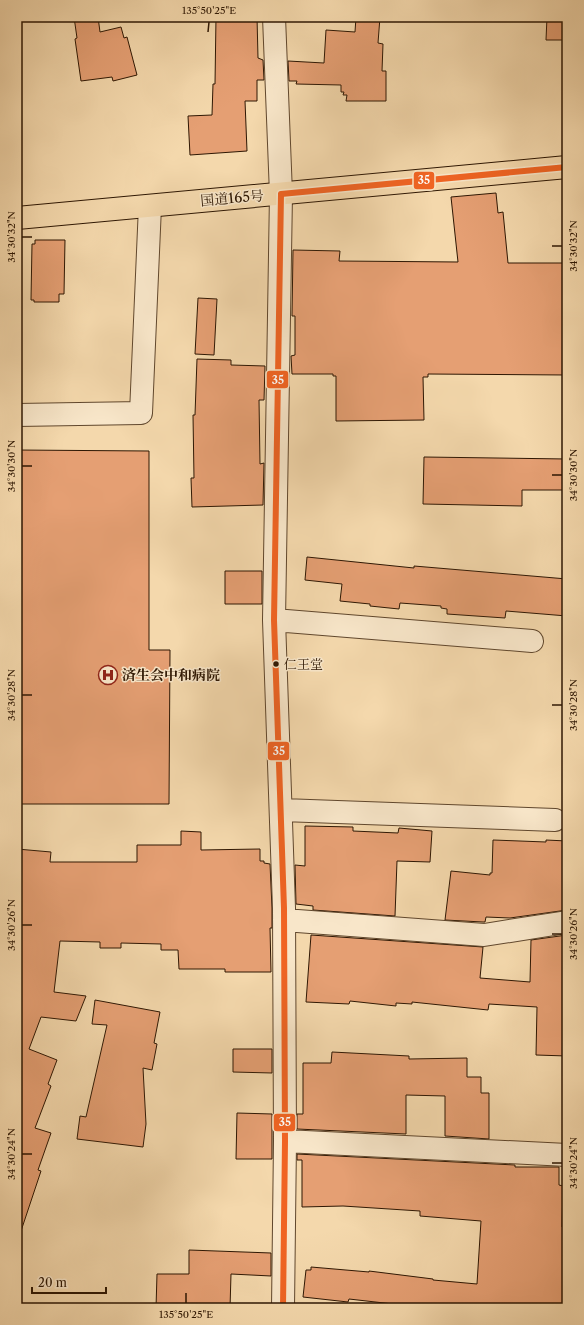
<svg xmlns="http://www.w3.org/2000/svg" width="584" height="1325" font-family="'Libre Caslon Text','Noto Serif JP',serif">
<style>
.building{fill:#e59f73;stroke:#2e1703}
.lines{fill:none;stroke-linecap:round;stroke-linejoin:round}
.minor-casing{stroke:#60472d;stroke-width:24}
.highway-casing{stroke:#2e1703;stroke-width:24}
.minor{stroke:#f8e6c9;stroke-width:22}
.highway{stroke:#f4d8ac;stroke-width:22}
.bus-1-casing{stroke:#f8e6c9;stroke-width:9}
.bus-1{stroke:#f06423;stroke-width:6}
.ticks{fill:none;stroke:#2e1703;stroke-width:1.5}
.bus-dot{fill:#2e1703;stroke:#f8e6c9;stroke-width:1.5}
.labels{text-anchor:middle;stroke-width:3;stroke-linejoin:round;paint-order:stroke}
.bus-label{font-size:13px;fill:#2e1703;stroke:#f8e6c9;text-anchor:start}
.street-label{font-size:14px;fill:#2e1703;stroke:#f8e6c9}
.poi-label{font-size:14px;font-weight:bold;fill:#2e1703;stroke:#f8e6c9;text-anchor:start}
.line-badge{stroke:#f8e6c9;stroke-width:1.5}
.badge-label{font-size:11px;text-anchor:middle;font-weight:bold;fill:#fff}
.neatline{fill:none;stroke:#2e1703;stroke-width:1.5}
.ticks-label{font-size:10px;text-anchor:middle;fill:#2e1703}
</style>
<rect width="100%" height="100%" fill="#f4d8ac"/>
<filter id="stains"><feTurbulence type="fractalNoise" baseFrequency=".005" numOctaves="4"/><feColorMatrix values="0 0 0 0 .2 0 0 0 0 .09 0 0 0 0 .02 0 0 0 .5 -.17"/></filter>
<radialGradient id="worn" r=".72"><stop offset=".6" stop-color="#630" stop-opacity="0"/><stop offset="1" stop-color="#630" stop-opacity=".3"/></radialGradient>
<path class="building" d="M 74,17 L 98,17 L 100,32 L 121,27 L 124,38 L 127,37 L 137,75 L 113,81 L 112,77 L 81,81 L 75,39 L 77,38 Z
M 216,17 L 257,17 L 258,58 L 263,60 L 264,80 L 257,80 L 257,101 L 245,101 L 247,151 L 190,155 L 188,116 L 212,115 L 213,84 L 215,84 Z
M 356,17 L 380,17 L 378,43 L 383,44 L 382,71 L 386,71 L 386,101 L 346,101 L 347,95 L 343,95 L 344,92 L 341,92 L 341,85 L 296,84 L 297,81 L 289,81 L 288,61 L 324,63 L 326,30 L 355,32 Z
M 547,17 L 567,17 L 567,40 L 546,40 Z
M 496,193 L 498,213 L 503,212 L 508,263 L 567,263 L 567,375 L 428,374 L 428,377 L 423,377 L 424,420 L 336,421 L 336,376 L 333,376 L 333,374 L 292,374 L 291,356 L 295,355 L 295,316 L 292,316 L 293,250 L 340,251 L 339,261 L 458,262 L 451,197 Z
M 35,240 L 65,240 L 64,294 L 59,294 L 59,302 L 34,302 L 34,300 L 31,300 L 32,244 L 35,244 Z
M 198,298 L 217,299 L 214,355 L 195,354 Z
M 197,359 L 231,360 L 231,365 L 265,366 L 264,400 L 259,400 L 260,464 L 264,463 L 263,505 L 192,507 L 191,478 L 194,478 L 193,415 L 195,415 Z
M 17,450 L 149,451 L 149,650 L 170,650 L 169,804 L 17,804 Z
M 424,457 L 567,459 L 567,490 L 522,490 L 522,506 L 423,504 Z
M 307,557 L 414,568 L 414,566 L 567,579 L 567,616 L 506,611 L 505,618 L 447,614 L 447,609 L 441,608 L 441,606 L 400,603 L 399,609 L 370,606 L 370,604 L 340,601 L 342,584 L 305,580 Z
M 225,571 L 262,571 L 262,604 L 225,604 Z
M 305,826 L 353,827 L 353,831 L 398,833 L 399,828 L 432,831 L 430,862 L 397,861 L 395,916 L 313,910 L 313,906 L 296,904 L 295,865 L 305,866 Z
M 181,831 L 201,832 L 201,850 L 260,849 L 260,861 L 264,861 L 264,863 L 270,864 L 272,908 L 272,928 L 270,928 L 271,972 L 225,972 L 225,969 L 179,969 L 178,950 L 161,950 L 161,944 L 121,943 L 121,948 L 100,948 L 100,942 L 60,941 L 54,992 L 86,996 L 76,1021 L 41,1017 L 29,1049 L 57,1060 L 48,1084 L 51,1086 L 35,1128 L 51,1133 L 38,1170 L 41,1171 L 21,1231 L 17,1230 L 17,1101 L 20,1091 L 17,1090 L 17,1000 L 21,970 L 17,970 L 17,849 L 51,852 L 50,862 L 137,862 L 137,845 L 181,845 Z
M 493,840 L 546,842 L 546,840 L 567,841 L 567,910 L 510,918 L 486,917 L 485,922 L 483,922 L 445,920 L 451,871 L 490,875 L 490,873 L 492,873 Z
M 311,935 L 483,947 L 480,978 L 530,982 L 531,940 L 567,935 L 567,1056 L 536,1055 L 537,1007 L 489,1004 L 488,1010 L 412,1002 L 412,1004 L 396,1003 L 396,1006 L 350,1001 L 349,1004 L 306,1002 Z
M 95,1000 L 160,1012 L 154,1043 L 157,1044 L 152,1070 L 143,1068 L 146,1124 L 143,1147 L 77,1139 L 80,1116 L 86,1117 L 107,1025 L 92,1024 Z
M 233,1049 L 272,1049 L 272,1073 L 233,1072 Z
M 332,1052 L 409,1056 L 409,1059 L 467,1058 L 467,1077 L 481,1077 L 481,1093 L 489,1093 L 489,1139 L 445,1136 L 445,1096 L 406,1095 L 406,1134 L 297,1129 L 297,1114 L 303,1114 L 303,1063 L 331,1063 Z
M 237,1113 L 272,1114 L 272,1159 L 236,1159 Z
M 297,1154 L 515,1165 L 515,1167 L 559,1167 L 559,1185 L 563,1186 L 562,1227 L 567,1228 L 567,1308 L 408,1308 L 392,1306 L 393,1304 L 349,1299 L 348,1302 L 303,1297 L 306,1270 L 311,1270 L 311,1267 L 369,1272 L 369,1271 L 433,1279 L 433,1280 L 477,1284 L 481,1221 L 420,1216 L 420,1211 L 343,1206 L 302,1207 L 302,1160 L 297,1160 Z
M 189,1250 L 271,1253 L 271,1276 L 231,1274 L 230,1308 L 156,1308 L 157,1274 L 189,1274 Z"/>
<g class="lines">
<g class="minor-casing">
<path id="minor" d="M 274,17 L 281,194 L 274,620 L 284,908 L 285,1141 L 283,1308
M 17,415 L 141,413 L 150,206
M 274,620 L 532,641
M 282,810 L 555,820
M 284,920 L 484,935 L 567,922
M 285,1141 L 567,1155"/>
</g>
<g class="highway-casing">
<path id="highway" d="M 17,218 L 567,167"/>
</g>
<use href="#minor" class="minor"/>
<use href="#highway" class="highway"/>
<g class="bus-1-casing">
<path id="bus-1" d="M 281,194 L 274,620 L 284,908 L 285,1141 L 283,1308
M 281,194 L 567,167"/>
</g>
<use href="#bus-1" class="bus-1"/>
</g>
<path class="ticks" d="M 208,32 L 209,22M 22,237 L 32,237M 552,246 L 562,246M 22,466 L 32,466M 552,475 L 562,475M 22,695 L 32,695M 552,705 L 562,705M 22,925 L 32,925M 552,934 L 562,934M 22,1154 L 32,1154M 552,1163 L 562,1163M 186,1303 L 186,1293"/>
<defs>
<g id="hospital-ring" transform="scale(1)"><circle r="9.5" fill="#f8e6c9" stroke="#8f2418" stroke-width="1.5"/><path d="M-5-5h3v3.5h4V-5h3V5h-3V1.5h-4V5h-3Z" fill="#8f2418"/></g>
</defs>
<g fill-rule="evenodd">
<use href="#hospital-ring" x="108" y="675"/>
</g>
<circle class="bus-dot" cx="276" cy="664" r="3.5"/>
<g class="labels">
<g class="bus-label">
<text x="284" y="669">仁王堂</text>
</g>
<g class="street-label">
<text transform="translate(232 198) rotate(-5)" y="5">国道165号</text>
</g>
<g class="poi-label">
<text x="122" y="680">済生会中和病院</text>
</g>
</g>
<g class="line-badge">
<rect x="413" y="171" width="22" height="19" rx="4" fill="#f06423"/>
<rect x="266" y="370" width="23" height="19" rx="4" fill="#f06423"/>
<rect x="267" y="741" width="23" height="20" rx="4" fill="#f06423"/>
<rect x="273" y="1113" width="23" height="19" rx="4" fill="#f06423"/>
</g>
<g class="badge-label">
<text x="424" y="184">35</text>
<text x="278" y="384">35</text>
<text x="279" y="755">35</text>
<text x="285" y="1126">35</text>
</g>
<rect width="584" height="1325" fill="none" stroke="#f4d8ac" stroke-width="44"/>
<path d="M32 1287v6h74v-6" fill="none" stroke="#2e1703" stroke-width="2"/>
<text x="38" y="1287" font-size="12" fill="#2e1703" stroke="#f8e6c9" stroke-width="3" paint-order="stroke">20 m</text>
<rect x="22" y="22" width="540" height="1281" class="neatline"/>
<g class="ticks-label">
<text x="209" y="14">135°50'25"E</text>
<text transform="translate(11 237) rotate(-90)" y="4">34°30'32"N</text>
<text transform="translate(573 246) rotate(-90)" y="4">34°30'32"N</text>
<text transform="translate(11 466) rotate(-90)" y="4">34°30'30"N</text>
<text transform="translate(573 475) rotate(-90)" y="4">34°30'30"N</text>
<text transform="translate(11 695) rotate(-90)" y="4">34°30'28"N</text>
<text transform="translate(573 705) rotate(-90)" y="4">34°30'28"N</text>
<text transform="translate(11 925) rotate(-90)" y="4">34°30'26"N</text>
<text transform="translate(573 934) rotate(-90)" y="4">34°30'26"N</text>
<text transform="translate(11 1154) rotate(-90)" y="4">34°30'24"N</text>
<text transform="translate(573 1163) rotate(-90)" y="4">34°30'24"N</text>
<text x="186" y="1318">135°50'25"E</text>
</g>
<rect width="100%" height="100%" filter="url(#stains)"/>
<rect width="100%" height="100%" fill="url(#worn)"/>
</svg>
